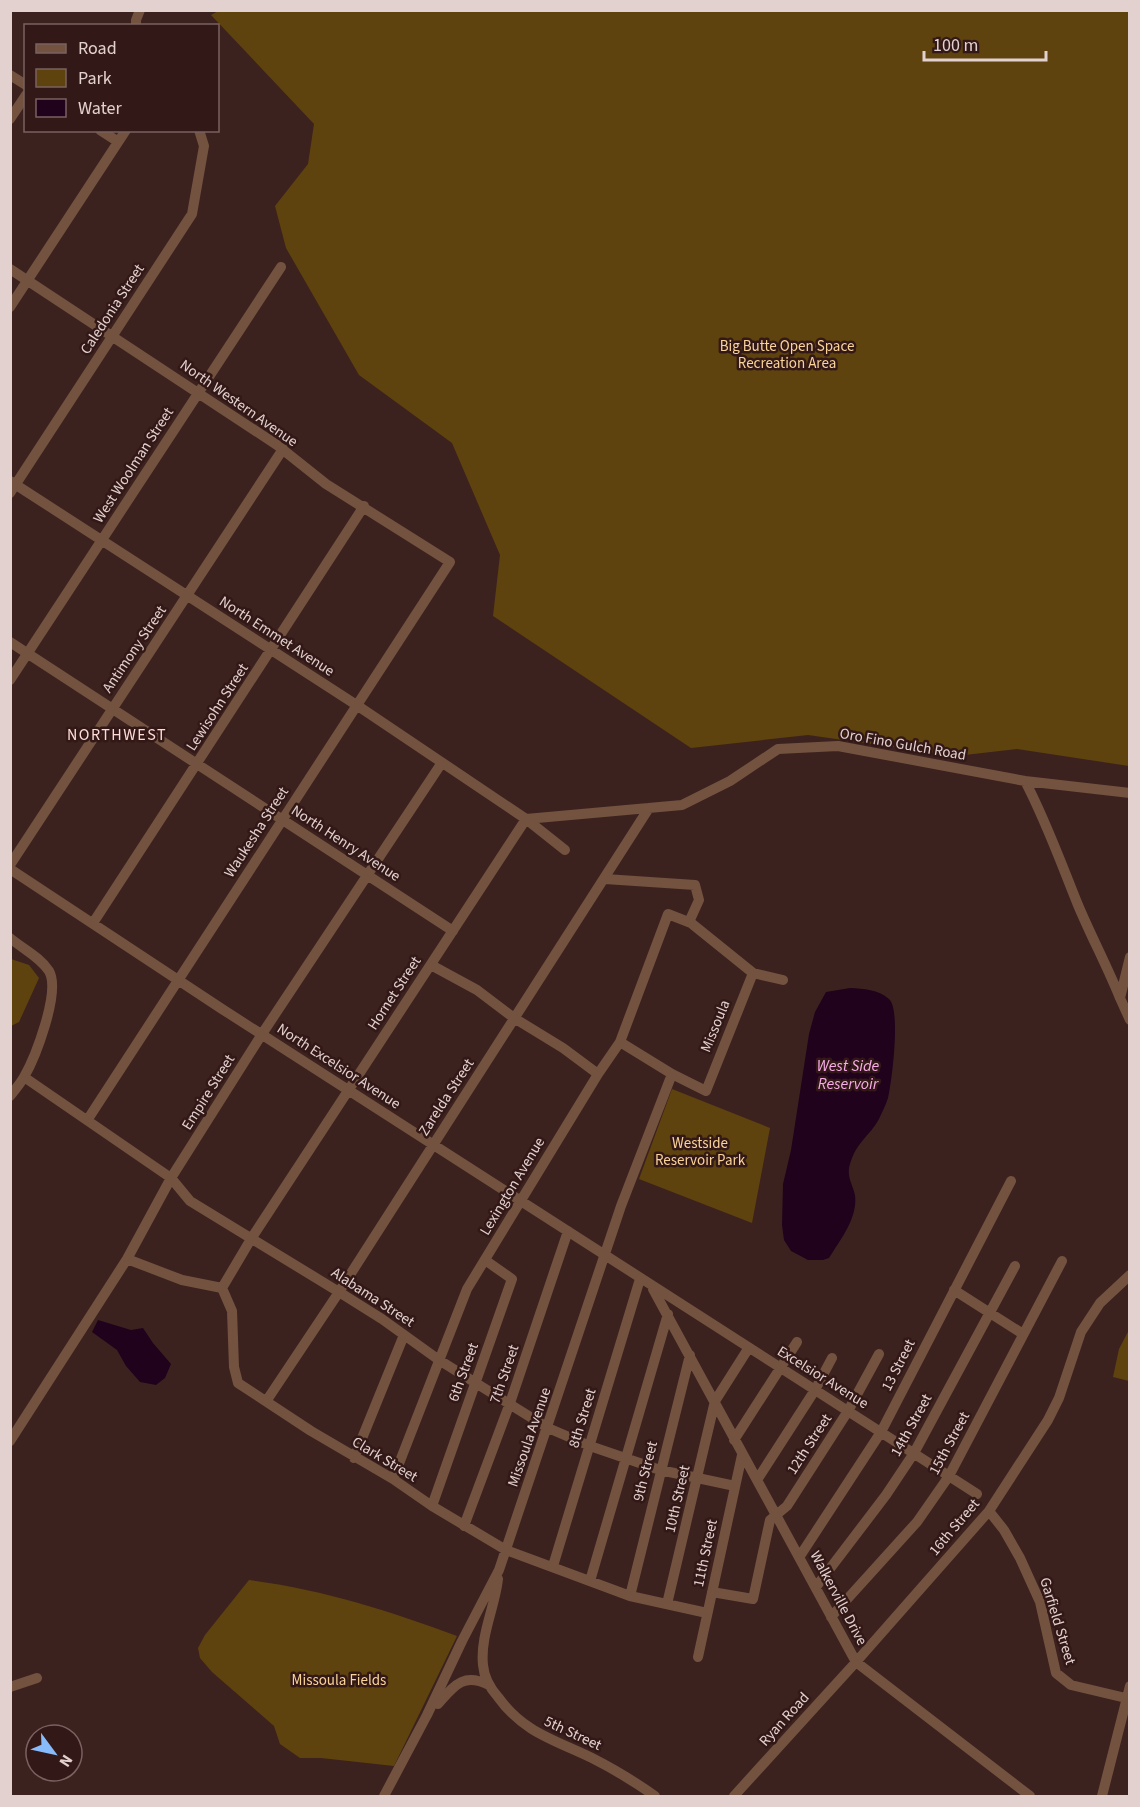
<svg xmlns="http://www.w3.org/2000/svg" width="1140" height="1807" font-family="'Source Sans 3',sans-serif">
<style>
.green{fill:#5f430e}
.water{fill:#20021c}
.lines{fill:none;stroke-linecap:round;stroke-linejoin:round}
.minor{stroke:#735340;stroke-width:10}
.labels{text-anchor:middle;stroke-width:5;stroke-linejoin:round;paint-order:stroke}
.street-label{font-size:15px;fill:#e3d1cf;stroke:#321816}
.park-label{font-size:15px;fill:#f9d398;stroke:#321816}
.neighbourhood-label{font-size:16px;letter-spacing:1.5px;fill:#ffdbd6;stroke:#321816}
.water-label{font-size:16px;font-style:italic;fill:#f8adea;stroke:#321816}
</style>
<rect width="100%" height="100%" fill="#3c221f"/>
<path class="green" d="M 220,10 L 1129,11 L 1129,766 L 1017,749 L 956,756 L 808,735 L 691,748 L 493,616 L 500,555 L 452,443 L 359,375 L 286,248 L 275,206 L 308,164 L 314,124 L 211,15 Z
M 11,959 L 29,965 L 39,978 L 19,1022 L 11,1026 Z
M 672,1089 L 770,1128 L 752,1223 L 639,1179 Z
M 1129,1330 L 1129,1381 L 1113,1377 L 1119,1349 Z
M 249,1580 C 321,1589 390,1611 457,1636 L 394,1766 L 321,1758 L 300,1758 L 280,1744 L 274,1726 L 212,1672 L 200,1658 L 198,1648 L 205,1635 Z"/>
<path class="water" d="M 850,988 C 864,989 878,989 889,999 C 901,1009 892,1081 888,1098 C 886,1105 882,1112 879,1119 C 869,1137 857,1141 850,1164 C 846,1176 853,1185 855,1195 C 858,1218 840,1240 829,1258 L 823,1260 L 808,1260 L 791,1251 L 784,1240 L 782,1225 L 783,1184 L 791,1150 L 809,1034 L 815,1012 L 826,992 Z
M 98,1320 L 131,1330 L 143,1328 L 153,1343 L 171,1364 L 165,1378 L 156,1385 L 140,1382 L 126,1366 L 117,1350 L 92,1332 Z"/>
<g class="lines">
<path class="minor" d="M 136,26 L 136,20 L 140,10
M 10,75 L 26,85
M 10,119 L 26,95
M 100,130 L 117,141
M 10,269 L 277,445 L 326,484 L 450,562 L 88,1119
M 10,307 L 126,130
M 10,481 L 358,706 L 526,819 L 565,850
M 10,493 L 192,214 L 204,146 L 199,130
M 10,642 L 453,931
M 10,680 L 281,267
M 1025,781 C 1046,821 1061,863 1078,905 C 1091,936 1107,966 1120,998
M 10,865 L 283,449
M 10,869 L 222,1009 L 977,1494
M 605,879 L 695,885 L 699,900 L 689,922
M 93,923 L 364,506
M 10,938 C 23,949 40,957 49,971 C 61,992 35,1058 24,1077 C 20,1084 15,1090 10,1096
M 1130,957 L 1120,998 L 1130,1020
M 431,965 L 477,990 L 514,1018 L 563,1048 L 598,1074
M 620,1042 L 672,1074 L 706,1091 L 753,973
M 24,1077 L 171,1178 L 190,1201 L 339,1292 L 382,1319 L 439,1360 L 548,1428 L 590,1446 L 660,1470 L 735,1486
M 127,1259 L 182,1280 L 222,1288 L 232,1311 L 234,1367 L 238,1383 L 311,1431 L 393,1479 L 432,1506 L 506,1550 L 630,1596 L 707,1613
M 222,1288 L 251,1239 L 526,819 L 682,805 L 730,781 L 778,749 L 838,746 L 1025,781 L 1130,793
M 653,1289 L 856,1662 L 1030,1796
M 954,1290 L 1023,1334
M 267,1400 L 339,1292 L 649,808
M 734,1440 L 797,1342
M 10,1441 L 127,1259 L 171,1178 L 262,1034 L 441,764
M 354,1458 L 404,1335
M 393,1479 L 467,1289 L 598,1074 L 620,1042 L 668,914 L 691,923 L 753,973 L 783,980
M 757,1480 L 815,1390 L 832,1358
M 432,1506 L 512,1279 L 485,1260
M 989,1511 L 1004,1530 L 1020,1558 L 1040,1602 L 1056,1673 L 1071,1685 L 1130,1699
M 464,1526 L 510,1403 L 568,1231
M 800,1556 L 881,1432 L 1011,1181
M 553,1566 L 640,1279
M 498,1579 C 495,1607 480,1636 483,1665 C 484,1677 490,1688 498,1697 C 524,1733 555,1740 592,1758 C 614,1769 635,1782 655,1796
M 590,1581 L 668,1314
M 816,1587 L 886,1495 L 914,1453 L 1015,1266
M 712,1592 L 753,1599 L 770,1520 L 787,1506 L 848,1411 L 879,1354
M 630,1596 L 690,1355
M 667,1604 L 715,1401 L 748,1349
M 831,1617 L 917,1522 L 949,1476 L 1062,1261
M 698,1657 L 742,1455
M 10,1687 L 37,1678
M 438,1704 C 454,1686 463,1672 489,1685
M 384,1796 L 427,1715 L 462,1641 L 499,1570 L 621,1206 L 672,1074
M 734,1796 L 856,1662 L 989,1511 L 1048,1420 L 1059,1398 L 1081,1332 L 1100,1303 L 1130,1275
M 1102,1796 L 1130,1686"/>
</g>
<g class="labels">
<g class="street-label">
<text transform="translate(112 309) rotate(-57)" y="5">Caledonia Street</text>
<text transform="translate(239 403) rotate(35)" y="5">North Western Avenue</text>
<text transform="translate(133 465) rotate(-57)" y="5">West Woolman Street</text>
<text transform="translate(277 636) rotate(33)" y="5">North Emmet Avenue</text>
<text transform="translate(134 649) rotate(-56)" y="5">Antimony Street</text>
<text transform="translate(217 707) rotate(-57)" y="5">Lewisohn Street</text>
<text transform="translate(903 744) rotate(10)" y="5">Oro Fino Gulch Road</text>
<text transform="translate(256 832) rotate(-57)" y="5">Waukesha Street</text>
<text transform="translate(346 843) rotate(33)" y="5">North Henry Avenue</text>
<text transform="translate(394 993) rotate(-57)" y="5">Hornet Street</text>
<text transform="translate(715 1026) rotate(-68)" y="5">Missoula</text>
<text transform="translate(339 1066) rotate(33)" y="5">North Excelsior Avenue</text>
<text transform="translate(208 1092) rotate(-58)" y="5">Empire Street</text>
<text transform="translate(446 1097) rotate(-57)" y="5">Zarelda Street</text>
<text transform="translate(512 1186) rotate(-59)" y="5">Lexington Avenue</text>
<text transform="translate(373 1297) rotate(33)" y="5">Alabama Street</text>
<text transform="translate(898 1365) rotate(-63)" y="5">13 Street</text>
<text transform="translate(463 1372) rotate(-70)" y="5">6th Street</text>
<text transform="translate(504 1374) rotate(-71)" y="5">7th Street</text>
<text transform="translate(823 1377) rotate(32)" y="5">Excelsior Avenue</text>
<text transform="translate(582 1418) rotate(-73)" y="5">8th Street</text>
<text transform="translate(911 1425) rotate(-61)" y="5">14th Street</text>
<text transform="translate(529 1437) rotate(-71)" y="5">Missoula Avenue</text>
<text transform="translate(949 1443) rotate(-62)" y="5">15th Street</text>
<text transform="translate(809 1444) rotate(-57)" y="5">12th Street</text>
<text transform="translate(385 1459) rotate(31)" y="5">Clark Street</text>
<text transform="translate(645 1471) rotate(-76)" y="5">9th Street</text>
<text transform="translate(677 1499) rotate(-77)" y="5">10th Street</text>
<text transform="translate(954 1527) rotate(-50)" y="5">16th Street</text>
<text transform="translate(705 1553) rotate(-78)" y="5">11th Street</text>
<text transform="translate(839 1598) rotate(62)" y="5">Walkerville Drive</text>
<text transform="translate(1058 1621) rotate(73)" y="5">Garfield Street</text>
<text transform="translate(784 1719) rotate(-48)" y="5">Ryan Road</text>
<text transform="translate(573 1733) rotate(25)" y="5">5th Street</text>
</g>
<g class="park-label">
<text x="787" y="351">Big Butte Open Space<tspan x="787" dy="17">Recreation Area</tspan></text>
<text x="700" y="1148">Westside<tspan x="700" dy="17">Reservoir Park</tspan></text>
<text x="339" y="1685">Missoula Fields</text>
</g>
<g class="neighbourhood-label">
<text x="117" y="740">NORTHWEST</text>
</g>
<g class="water-label">
<text x="848" y="1071">West Side<tspan x="848" dy="18">Reservoir</tspan></text>
</g>
</g>
<rect width="1140" height="1807" fill="none" stroke="#e3d1cf" stroke-width="24"/>
<rect x="24" y="24" width="195" height="108" fill="#321816" stroke="#796260" stroke-width="1.5"/>
<rect x="36" y="44" width="30" height="9" fill="#735340" stroke="#796260" stroke-width="1.5"/>
<text x="78" y="54" font-size="18" fill="#e3d1cf">Road</text>
<rect x="36" y="69" width="30" height="18" fill="#5f430e" stroke="#796260" stroke-width="1.5"/>
<text x="78" y="84" font-size="18" fill="#e3d1cf">Park</text>
<rect x="36" y="99" width="30" height="18" fill="#20021c" stroke="#796260" stroke-width="1.5"/>
<text x="78" y="114" font-size="18" fill="#e3d1cf">Water</text>
<g transform="translate(54 1753) rotate(123)"><circle r="28" fill="#321816" stroke="#796260" stroke-width="1.5"/>
<path d="M0-4.5L10 22L0 15L-10 22Z" fill="#87bbfc"/>
<text y="-9" font-size="16" font-weight="bold" text-anchor="middle" fill="#e3d1cf">N</text>
</g>
<path d="M924 51v9h122v-9" fill="none" stroke="#e3d1cf" stroke-width="3"/>
<text x="933" y="51" font-size="18" fill="#e3d1cf" stroke="#321816" stroke-width="4.5" paint-order="stroke">100 m</text>
</svg>
